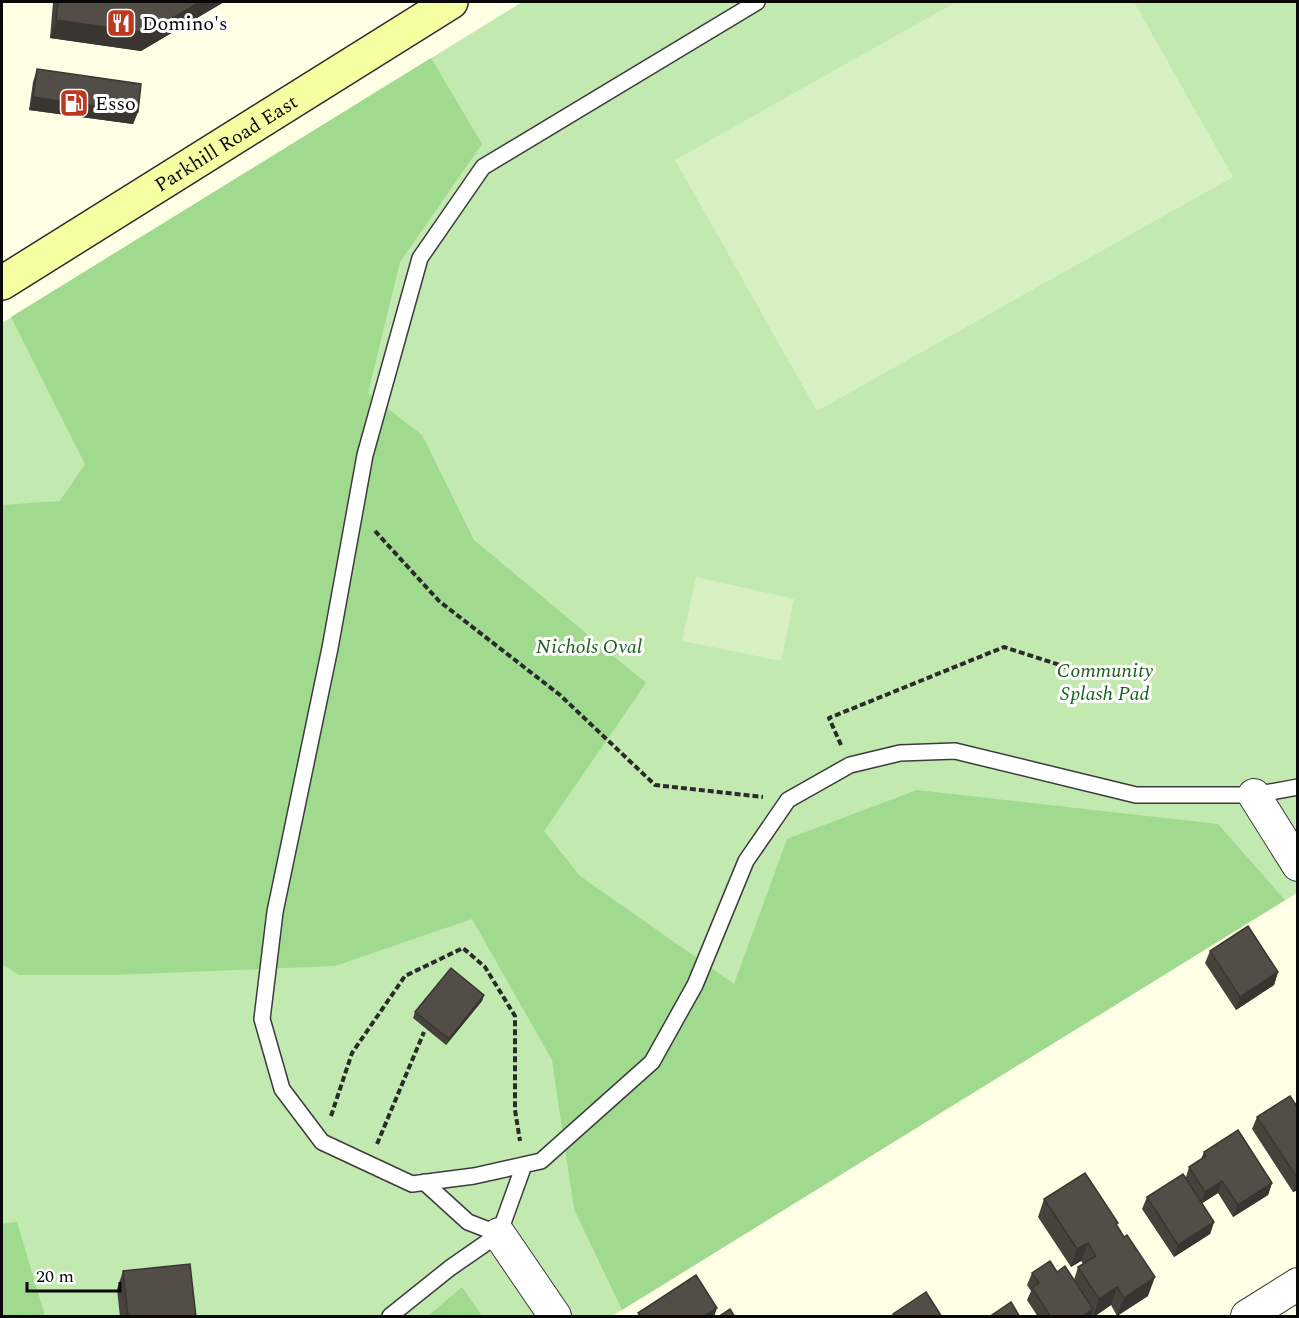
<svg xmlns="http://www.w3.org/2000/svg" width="1299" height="1318" font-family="Spectral,serif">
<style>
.green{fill:#c1e9b0}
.forest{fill:#a0da8f}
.pitch{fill:#d6f0c2}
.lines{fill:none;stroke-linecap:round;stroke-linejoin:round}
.service-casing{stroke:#3c3c3c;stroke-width:18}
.minor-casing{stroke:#3c3c3c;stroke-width:34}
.secondary-casing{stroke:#2b2b2b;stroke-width:36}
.path{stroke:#2b2b2b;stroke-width:4;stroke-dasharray:6 3;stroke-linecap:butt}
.service{stroke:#fff;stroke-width:15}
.minor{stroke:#fff;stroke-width:32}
.secondary{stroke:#f5ffa1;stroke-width:33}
.wall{fill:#47423c}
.shaded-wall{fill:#393631}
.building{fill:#524d46;stroke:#393631;stroke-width:1.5}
.labels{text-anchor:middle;stroke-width:6;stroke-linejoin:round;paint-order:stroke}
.poi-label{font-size:20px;fill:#090909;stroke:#fff;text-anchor:start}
.street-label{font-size:20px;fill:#090909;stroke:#fff}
.park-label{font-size:20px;font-style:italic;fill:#19611a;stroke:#fff}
</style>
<rect width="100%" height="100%" fill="#ffffe6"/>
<path class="green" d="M 522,2 L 1297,2 L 1297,893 L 612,1316 L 2,1316 L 2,323 Z"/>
<path class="forest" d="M 431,58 L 482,144 L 400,262 L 368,393 L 422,435 L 474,540 L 646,683 L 544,831 L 580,876 L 734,984 L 787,839 L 917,790 L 1218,824 L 1285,900 L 622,1310 L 574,1209 L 552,1060 L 472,919 L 335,966 L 112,975 L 19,975 L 2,964 L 2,505 L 60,501 L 85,464 L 11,317 Z
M 17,1222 L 45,1316 L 2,1316 L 2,1224 Z
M 462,1287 L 482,1316 L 428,1316 Z"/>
<path class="pitch" d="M 956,2 L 1134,2 L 1233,177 L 817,411 L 675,160 Z
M 696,577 L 794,599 L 781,661 L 682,641 Z"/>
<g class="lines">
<g class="service-casing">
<path id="service" d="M 757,2 L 483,167 L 420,258 L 365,455 L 330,648 L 275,912 L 262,1019 L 282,1089 L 322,1142 L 412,1184 L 474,1176 L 541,1161 L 652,1062 L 695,985 L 746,861 L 788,800 L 850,765 L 900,753 L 955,751 L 1136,795 L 1254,795 L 1298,787
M 424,1182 L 468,1222 L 499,1234
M 390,1316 L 450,1268 L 499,1234 L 524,1165"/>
</g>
<g class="minor-casing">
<path id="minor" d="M 1254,795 L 1298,865
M 499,1234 L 555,1316
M 1247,1316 L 1298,1284"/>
</g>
<g class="secondary-casing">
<g id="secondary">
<path id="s1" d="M 2,283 L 451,2"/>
</g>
</g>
<path class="path" d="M 375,531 L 439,601 L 560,695 L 655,785 L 763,797
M 841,745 L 829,718 L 1004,647 L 1069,668
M 331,1116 L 352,1053 L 405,976 L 463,948 L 485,967 L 515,1016 L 515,1110 L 520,1141
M 377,1144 L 424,1032"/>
<use href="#service" class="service"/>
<use href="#minor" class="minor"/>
<use href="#secondary" class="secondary"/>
</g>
<path class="wall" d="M 53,2 L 224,2 L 141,51 L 50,38 Z
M 37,69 L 138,112 L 133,124 L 29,110 L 33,82 Z
M 1210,951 L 1278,972 L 1274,985 L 1236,1010 L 1205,963 Z
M 484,995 L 482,1001 L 446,1045 L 413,1018 L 415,1012 Z
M 1298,1108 L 1298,1190 L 1293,1192 L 1252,1129 L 1257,1117 Z
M 1204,1152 L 1272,1183 L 1268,1195 L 1233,1217 L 1218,1193 L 1202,1203 L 1214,1222 L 1210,1234 L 1174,1257 L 1142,1209 L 1147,1197 L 1186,1177 L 1189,1167 L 1201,1159 Z
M 1044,1199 L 1117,1226 L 1148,1296 L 1117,1316 L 1111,1305 L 1094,1317 L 1092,1317 L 1091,1315 L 1090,1317 L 1038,1317 L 1027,1300 L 1031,1291 L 1027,1285 L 1032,1273 L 1057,1272 L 1074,1280 L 1078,1267 L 1083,1264 L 1081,1261 L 1071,1267 L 1038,1217 Z
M 123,1271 L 196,1317 L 120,1317 L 117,1289 Z"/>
<path class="shaded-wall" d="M 200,2 L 224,2 L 141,51 L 50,38 L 56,20 Z
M 33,97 L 138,112 L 133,124 L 29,110 Z
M 1278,972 L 1274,985 L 1236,1010 L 1240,997 Z
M 484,995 L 482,1001 L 446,1045 L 449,1039 Z
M 1222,1181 L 1218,1193 L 1201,1204 L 1205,1192 Z
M 1298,1181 L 1298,1190 L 1293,1192 Z
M 1272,1183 L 1268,1195 L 1233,1217 L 1238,1205 Z
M 1214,1222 L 1210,1234 L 1174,1257 L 1178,1245 Z
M 1088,1243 L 1081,1261 L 1071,1267 L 1077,1249 Z
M 1155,1277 L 1148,1296 L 1117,1316 L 1124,1298 Z
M 1117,1287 L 1111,1305 L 1093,1317 L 1099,1299 Z
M 717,1308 L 714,1317 L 703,1317 Z
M 1093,1309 L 1090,1317 L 1081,1317 Z"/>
<path class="building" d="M 58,2 L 200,2 L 147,33 L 56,20 Z
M 37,69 L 141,84 L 138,112 L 33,97 Z
M 1248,926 L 1278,972 L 1240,997 L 1210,951 Z
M 451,968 L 484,995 L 449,1039 L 415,1012 Z
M 1290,1096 L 1298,1108 L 1298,1179 L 1257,1117 Z
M 1238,1130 L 1272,1183 L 1238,1205 L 1222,1181 L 1205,1192 L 1189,1167 L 1206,1156 L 1204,1152 Z
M 1085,1173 L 1118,1223 L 1116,1224 L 1124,1237 L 1127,1235 L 1155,1277 L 1124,1298 L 1117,1287 L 1099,1299 L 1078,1267 L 1096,1256 L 1088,1243 L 1077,1249 L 1044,1199 Z
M 1183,1174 L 1214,1222 L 1178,1245 L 1147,1197 Z
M 1050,1261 L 1057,1272 L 1065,1266 L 1093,1309 L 1081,1317 L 1051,1317 L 1032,1288 L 1039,1283 L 1032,1273 Z
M 190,1264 L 196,1317 L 128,1317 L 123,1271 Z
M 696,1275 L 717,1308 L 703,1317 L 641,1317 L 638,1313 Z
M 926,1292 L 942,1317 L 894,1317 L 893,1314 Z
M 1011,1302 L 1020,1317 L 989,1317 Z
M 730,1309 L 735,1317 L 718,1317 Z"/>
<defs>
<g id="restaurant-square" transform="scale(1.5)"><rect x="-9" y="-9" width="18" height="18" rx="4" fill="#bc391f" stroke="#fff"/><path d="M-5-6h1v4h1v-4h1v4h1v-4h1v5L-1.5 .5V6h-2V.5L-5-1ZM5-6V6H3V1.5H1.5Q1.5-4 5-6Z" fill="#fff"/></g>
<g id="fuel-square" transform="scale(1.5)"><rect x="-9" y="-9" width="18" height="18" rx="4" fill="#bc391f" stroke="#fff"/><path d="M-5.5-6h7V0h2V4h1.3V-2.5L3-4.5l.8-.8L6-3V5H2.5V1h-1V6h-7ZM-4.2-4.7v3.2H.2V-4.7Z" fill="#fff"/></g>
</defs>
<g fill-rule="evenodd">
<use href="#restaurant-square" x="121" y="23"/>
<use href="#fuel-square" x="74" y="103"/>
</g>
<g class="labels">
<g class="poi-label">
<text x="142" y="30">Domino's</text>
<text x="95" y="110">Esso</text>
</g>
<g class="street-label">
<text dy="7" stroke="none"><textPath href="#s1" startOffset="264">Parkhill Road East</textPath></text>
</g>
<g class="park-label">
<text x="589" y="653">Nichols Oval</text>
<text x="1105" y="677">Community<tspan x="1105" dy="23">Splash Pad</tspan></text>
</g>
</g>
<rect width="1299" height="1318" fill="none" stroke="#090909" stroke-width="6"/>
<path d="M27 1282v9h93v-9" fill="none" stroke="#090909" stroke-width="3"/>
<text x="36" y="1282" font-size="18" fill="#090909" stroke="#ffffff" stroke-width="4.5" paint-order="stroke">20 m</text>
</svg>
